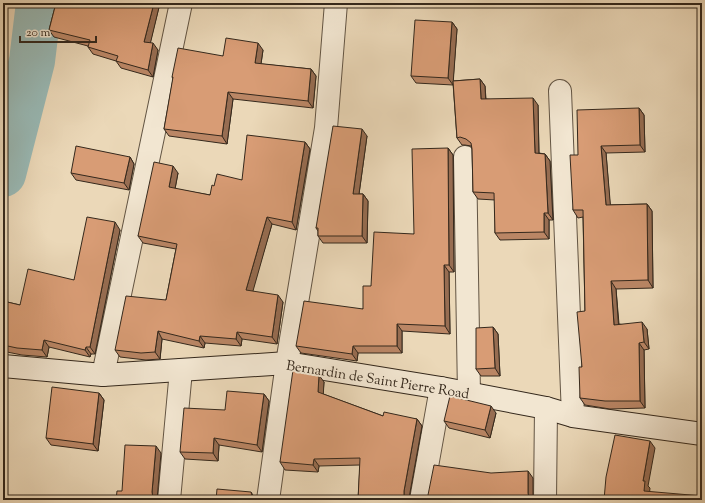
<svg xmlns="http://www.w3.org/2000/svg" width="705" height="503" font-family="'Sorts Mill Goudy',serif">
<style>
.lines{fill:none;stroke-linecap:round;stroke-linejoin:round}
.river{stroke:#99b9b5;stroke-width:46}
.street-casing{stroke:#625443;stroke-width:24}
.secondary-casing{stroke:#34281c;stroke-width:24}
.street{stroke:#f2e6d1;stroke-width:22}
.secondary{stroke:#f2e6d1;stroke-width:22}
.wall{fill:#ba8665;stroke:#34281c}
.shaded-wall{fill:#976d52;stroke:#34281c}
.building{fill:#d89c75;stroke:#34281c}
.labels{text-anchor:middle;stroke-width:4;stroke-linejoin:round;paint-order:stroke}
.street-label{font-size:14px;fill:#34281c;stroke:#f2e6d1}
</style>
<rect width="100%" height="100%" fill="#ebd8b8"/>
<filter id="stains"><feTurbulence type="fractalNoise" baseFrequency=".005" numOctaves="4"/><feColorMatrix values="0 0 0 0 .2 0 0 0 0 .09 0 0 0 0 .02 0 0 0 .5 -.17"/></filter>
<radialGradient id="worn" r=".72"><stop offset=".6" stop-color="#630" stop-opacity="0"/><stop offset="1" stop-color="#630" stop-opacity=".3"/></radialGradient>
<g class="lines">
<path class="river" d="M 3,174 L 32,61 L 39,3"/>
<g class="street-casing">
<path id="street" d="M 560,91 L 573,416
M 465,157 L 469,394
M 103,375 L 181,3
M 169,500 L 181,370
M 268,500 L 287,363 L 326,128 L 336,3
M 421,500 L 441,388
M 545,500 L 546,408"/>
</g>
<g class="secondary-casing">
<path id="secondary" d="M 3,366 L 103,375 L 287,363 L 441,388 L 546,408 L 573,416 L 702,434"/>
</g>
<use href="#street" class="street"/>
<use href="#secondary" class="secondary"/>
</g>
<path class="wall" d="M 56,3 L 160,3 L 150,43 L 158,50 L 153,77 L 121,68 L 116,61 L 93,54 L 88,47 L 88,46 L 54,37 L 49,30 Z
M 452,22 L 457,29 L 453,81 L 480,79 L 485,86 L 486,99 L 538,105 L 539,153 L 545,154 L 550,161 L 553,220 L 549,220 L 549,239 L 500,240 L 495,233 L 495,200 L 478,199 L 473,192 L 472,149 L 471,146 L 465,145 L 462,145 L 457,138 L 453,83 L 453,85 L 416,83 L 411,76 Z
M 263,50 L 261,64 L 311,69 L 316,76 L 313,108 L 233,99 L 227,144 L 169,136 L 164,129 L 173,79 L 172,77 L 223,56 Z
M 639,108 L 644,115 L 645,152 L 606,153 L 610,205 L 647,204 L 652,211 L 653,288 L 616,289 L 619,324 L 647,329 L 649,349 L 644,350 L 645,408 L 610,409 L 585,405 L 580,398 L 585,311 L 583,217 L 578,218 L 573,210 L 578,155 Z
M 367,136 L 359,194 L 363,194 L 368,201 L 367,243 L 323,243 L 318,236 L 318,231 L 316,228 Z
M 305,142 L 310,149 L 296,230 L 272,224 L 252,291 L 283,302 L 277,344 L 242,339 L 241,346 L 205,343 L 204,348 L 162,339 L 160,359 L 146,360 L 120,357 L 115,350 L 166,300 L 176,249 L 143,243 L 138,236 L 178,173 L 175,189 L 210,195 L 214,186 L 242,180 Z
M 448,148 L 453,155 L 454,272 L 449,272 L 450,334 L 402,331 L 402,353 L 358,353 L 357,361 L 301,353 L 296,346 L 363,309 L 371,286 L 414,234 Z
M 130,157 L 134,164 L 129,190 L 76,180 L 71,173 Z
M 120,230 L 95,354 L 91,354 L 90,357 L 49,347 L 47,357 L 22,355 L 7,352 L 7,354 L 3,354 L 3,301 L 20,305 L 74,280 Z
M 493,327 L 498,334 L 500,376 L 481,376 L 476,369 Z
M 324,382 L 323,394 L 383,416 L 417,419 L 422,426 L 409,498 L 409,500 L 358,500 L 360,465 L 319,466 L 318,472 L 285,470 L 280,462 Z
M 99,393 L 104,400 L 98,451 L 51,445 L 46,438 Z
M 264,394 L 269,401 L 262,452 L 219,445 L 218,461 L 185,459 L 180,452 L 225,410 Z
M 496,413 L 490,438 L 449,428 L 444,421 Z"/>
<path class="shaded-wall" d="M 154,3 L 160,3 L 149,49 L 144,42 Z
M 452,22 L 457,29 L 453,85 L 448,78 Z
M 153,43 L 158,50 L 153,77 L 148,70 Z
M 258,43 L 263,50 L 260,70 L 255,63 Z
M 311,69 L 316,76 L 313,108 L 308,101 Z
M 480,79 L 485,86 L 486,106 L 481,99 Z
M 228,92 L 233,99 L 227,144 L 222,136 Z
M 533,98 L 538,105 L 539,160 L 535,153 Z
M 639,108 L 644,115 L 645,152 L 640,145 Z
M 362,129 L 367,136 L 358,201 L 353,194 Z
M 305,142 L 310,149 L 296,230 L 292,222 Z
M 601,146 L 606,153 L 611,212 L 606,205 Z
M 448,148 L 453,155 L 454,272 L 449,265 Z
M 545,154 L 550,161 L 553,220 L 548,213 Z
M 130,157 L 134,164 L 129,190 L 124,183 Z
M 173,166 L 178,173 L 174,194 L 169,187 Z
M 363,194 L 368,201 L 367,243 L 362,236 Z
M 647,204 L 652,211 L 653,288 L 648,280 Z
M 544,213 L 549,220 L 549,239 L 544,232 Z
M 267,217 L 272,224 L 251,298 L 246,290 Z
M 115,222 L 120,230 L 95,354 L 90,347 Z
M 444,265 L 449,272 L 450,334 L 445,326 Z
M 611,281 L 616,289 L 619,332 L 614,325 Z
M 278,295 L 283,302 L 277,344 L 272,337 Z
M 642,322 L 647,329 L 649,349 L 644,342 Z
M 397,324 L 402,331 L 402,353 L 397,346 Z
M 493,327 L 498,334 L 500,376 L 495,368 Z
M 158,331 L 162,339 L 160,359 L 155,352 Z
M 237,332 L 242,339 L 241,346 L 236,339 Z
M 200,336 L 205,343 L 204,348 L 199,341 Z
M 44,340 L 49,347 L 47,357 L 42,350 Z
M 639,343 L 644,350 L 645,408 L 640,401 Z
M 3,346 L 7,352 L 7,354 L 3,348 Z
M 353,346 L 358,353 L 357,361 L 352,354 Z
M 86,347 L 91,354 L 90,357 L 85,350 Z
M 319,375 L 324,382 L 323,399 L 318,392 Z
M 99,393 L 104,400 L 98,451 L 93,444 Z
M 264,394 L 269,401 L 262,452 L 257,445 Z
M 491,406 L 496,413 L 490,438 L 485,430 Z
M 417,419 L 422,426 L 409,498 L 409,500 L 406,500 L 404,498 L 404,491 Z
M 214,438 L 219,445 L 218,461 L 213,453 Z
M 650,441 L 655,448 L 648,486 L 650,488 L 649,498 L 644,491 L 643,481 Z
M 156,446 L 161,453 L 157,500 L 154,500 L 153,498 L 152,492 Z
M 314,459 L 319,466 L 318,472 L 313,465 Z
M 528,471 L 533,478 L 533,500 L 530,500 L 528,493 Z
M 251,492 L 256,500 L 253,500 Z"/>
<path class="building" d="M 56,3 L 154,3 L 144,42 L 153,43 L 148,70 L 116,61 L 118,56 L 88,47 L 90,40 L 49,30 Z
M 415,20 L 452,22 L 448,78 L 411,76 Z
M 226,38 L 258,43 L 255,63 L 311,69 L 308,101 L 228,92 L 222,136 L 164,129 L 173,77 L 172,77 L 178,48 L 223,56 Z
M 480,79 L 481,99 L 533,98 L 535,153 L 545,154 L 548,213 L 544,213 L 544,232 L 495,233 L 494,193 L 473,192 L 472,149 L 471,143 L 466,139 L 460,137 L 457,138 L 453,81 Z
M 639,108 L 640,145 L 601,146 L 606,205 L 647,204 L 648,280 L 611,281 L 614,325 L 642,322 L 644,342 L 639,343 L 640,401 L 605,401 L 580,398 L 579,367 L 582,367 L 577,312 L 585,311 L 583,210 L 573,210 L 570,155 L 578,155 L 577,110 Z
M 333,126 L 362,129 L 353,194 L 363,194 L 362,236 L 318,236 L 318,228 L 316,228 Z
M 247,135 L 305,142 L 292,222 L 267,217 L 246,290 L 278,295 L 272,337 L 237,332 L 236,339 L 200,336 L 199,341 L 158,331 L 155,352 L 141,353 L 115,350 L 126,296 L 166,300 L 177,244 L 138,236 L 154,162 L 173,166 L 169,187 L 210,195 L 212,185 L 214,186 L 217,174 L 242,180 Z
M 76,146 L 130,157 L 124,183 L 71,173 Z
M 448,148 L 449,265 L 444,265 L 445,326 L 397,324 L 397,346 L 353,346 L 352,354 L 296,346 L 304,301 L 363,309 L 363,286 L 371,286 L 374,232 L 414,234 L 412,149 Z
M 87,217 L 115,222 L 90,347 L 86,347 L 85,350 L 44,340 L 42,350 L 17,348 L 3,345 L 3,301 L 20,305 L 28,269 L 74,280 Z
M 493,327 L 495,368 L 476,369 L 476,328 Z
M 293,370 L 319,375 L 318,392 L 383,416 L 384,412 L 417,419 L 404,491 L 404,498 L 406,500 L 358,500 L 360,458 L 314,459 L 313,465 L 280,462 Z
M 52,387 L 99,393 L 93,444 L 46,438 Z
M 227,391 L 264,394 L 257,445 L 214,438 L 213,453 L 180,452 L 184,408 L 225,410 Z
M 450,396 L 491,406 L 485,430 L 444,421 Z
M 615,435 L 650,441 L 643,481 L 645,481 L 644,491 L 702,496 L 702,500 L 604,500 L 606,477 Z
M 125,445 L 156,446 L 152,492 L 153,498 L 154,500 L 116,500 L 117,491 L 122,491 Z
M 434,465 L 491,473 L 528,471 L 528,493 L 529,499 L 530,500 L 426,500 L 428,495 Z
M 217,489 L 251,492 L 253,500 L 216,500 Z"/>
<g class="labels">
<g class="street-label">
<text transform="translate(378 379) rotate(9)" y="5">Bernardin de Saint Pierre Road</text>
</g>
</g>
<rect width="705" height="503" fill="none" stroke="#ebd8b8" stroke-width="16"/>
<rect x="4" y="4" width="697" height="495" fill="none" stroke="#34281c" stroke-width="2"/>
<rect x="8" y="8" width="689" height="487" fill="none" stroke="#34281c"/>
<path d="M20 36v6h76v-6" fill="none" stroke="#34281c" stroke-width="2"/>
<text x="26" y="36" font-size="12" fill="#34281c" stroke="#f2e6d1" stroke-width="3" paint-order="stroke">20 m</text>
<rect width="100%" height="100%" filter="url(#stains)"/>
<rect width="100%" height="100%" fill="url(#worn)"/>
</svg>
